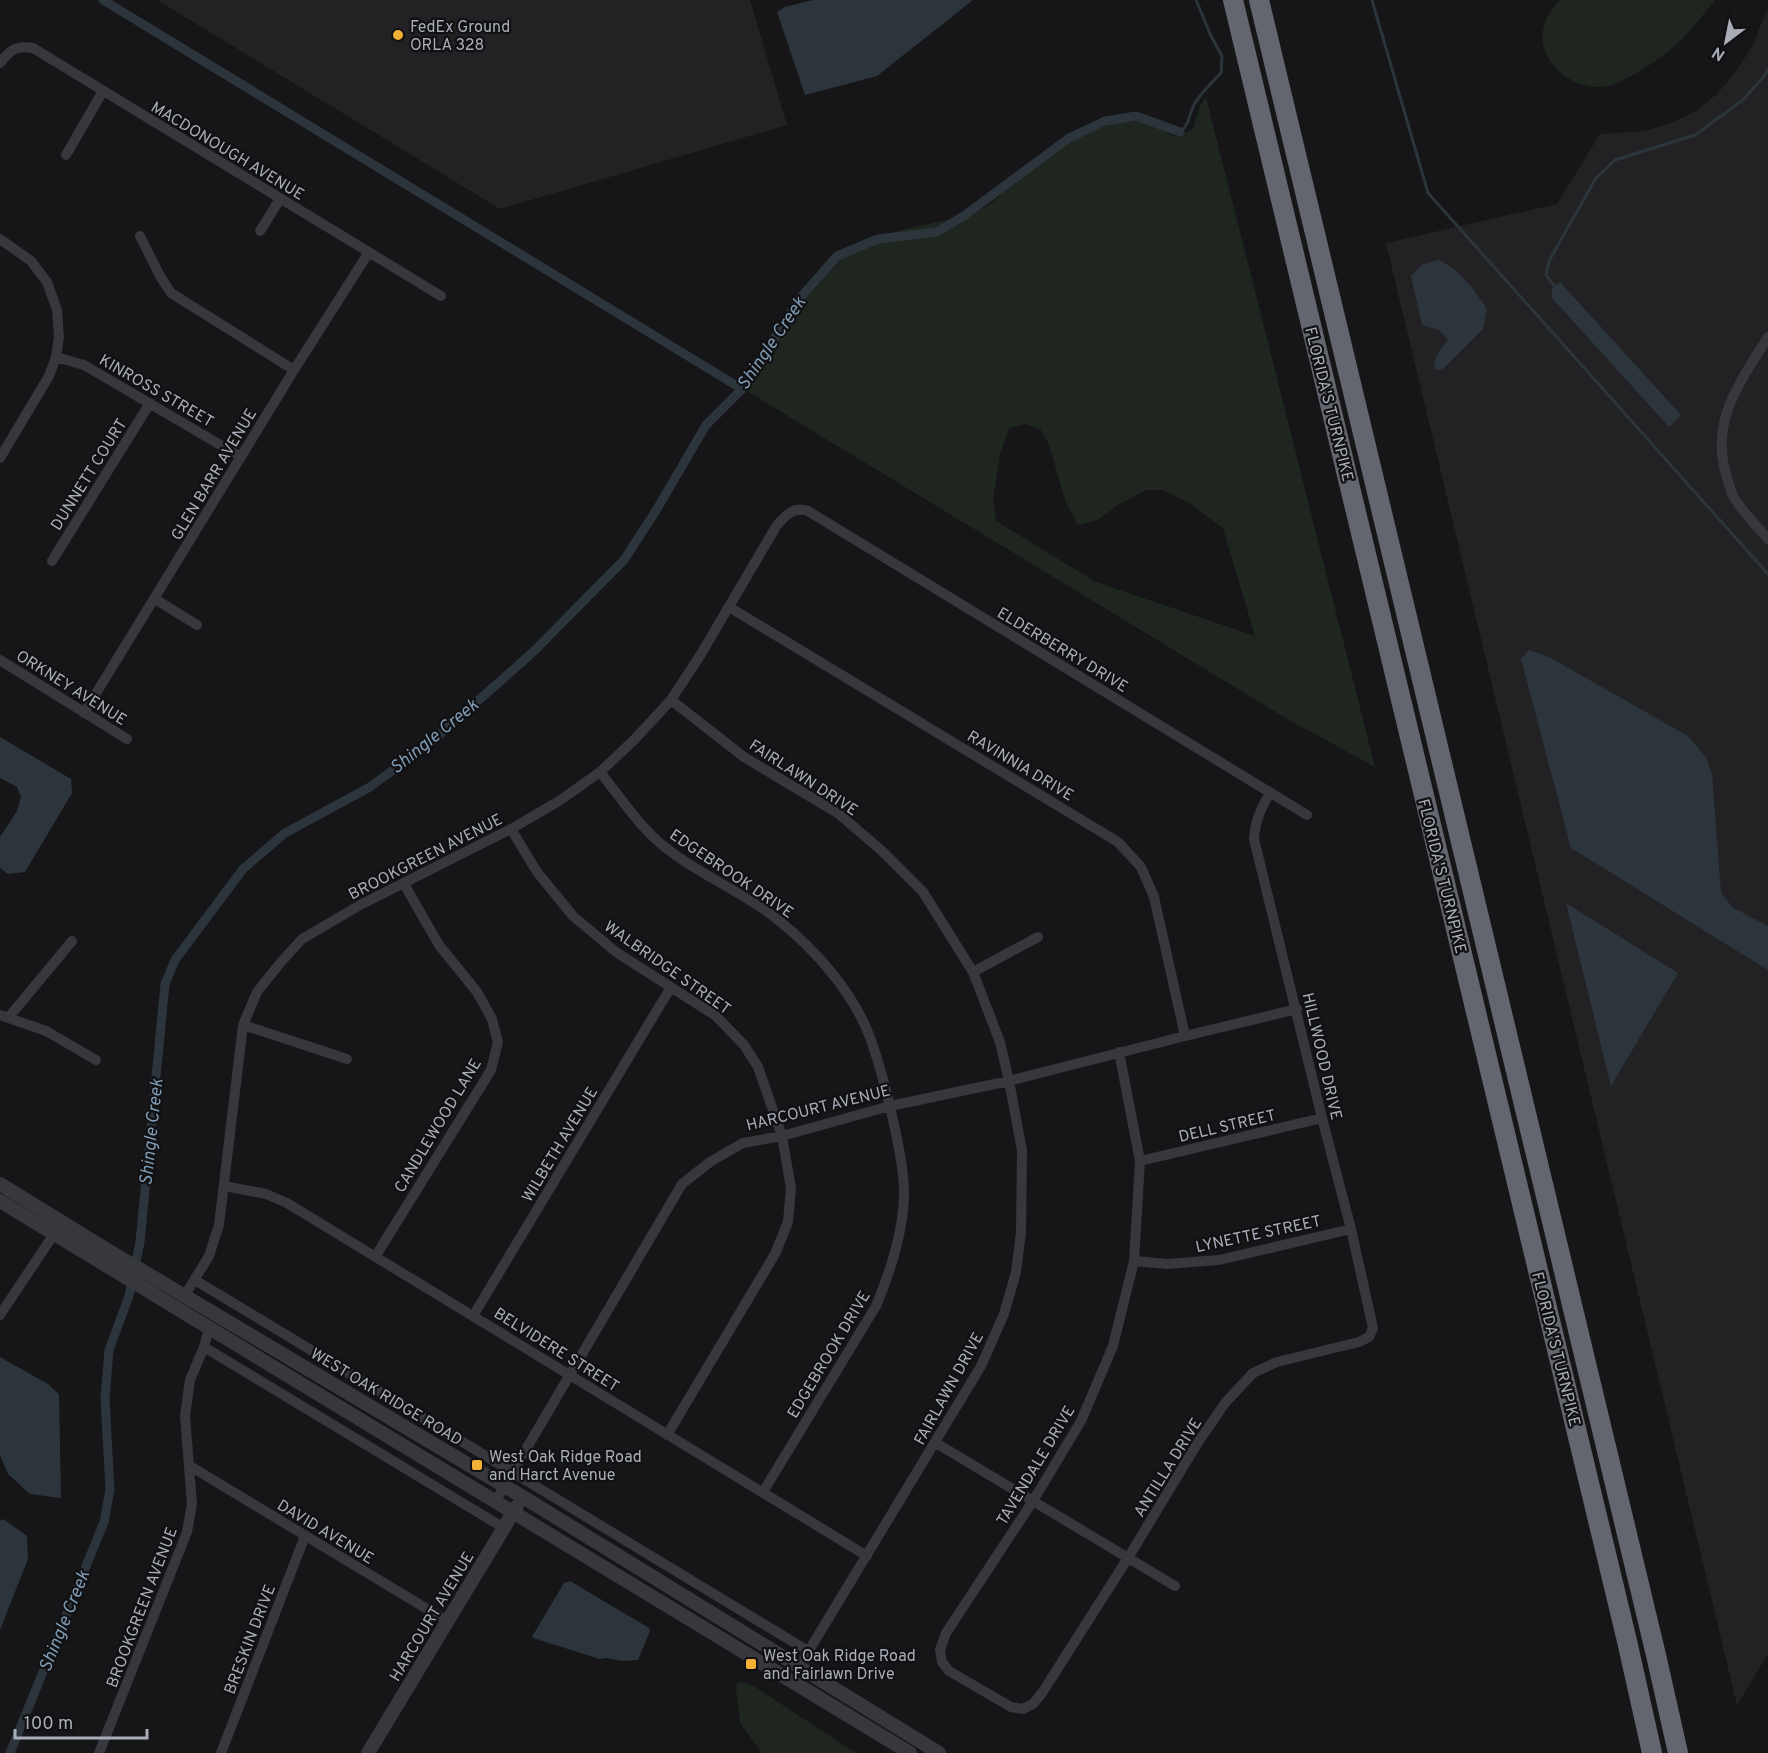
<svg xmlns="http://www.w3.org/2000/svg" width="1768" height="1753" font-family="Overpass,sans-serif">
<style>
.built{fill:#222225}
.green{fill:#1e261f;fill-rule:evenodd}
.water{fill:#2c353c}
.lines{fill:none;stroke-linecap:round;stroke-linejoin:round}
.stream{stroke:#2c353c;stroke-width:3}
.canal{stroke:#2c353c;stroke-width:9}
.minor{stroke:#37383d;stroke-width:10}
.tertiary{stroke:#37383d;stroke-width:14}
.motorway{stroke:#63666e;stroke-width:20}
.poi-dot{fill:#f2b134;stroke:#111113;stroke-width:2}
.labels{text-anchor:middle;stroke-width:4.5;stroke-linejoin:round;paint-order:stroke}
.poi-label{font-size:16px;fill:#a8adb8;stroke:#111113;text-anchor:start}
.street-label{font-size:16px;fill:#a8adb8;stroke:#111113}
.water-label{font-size:18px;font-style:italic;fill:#7f9bb3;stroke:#111113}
</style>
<rect width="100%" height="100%" fill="#161618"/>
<path class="built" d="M 157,0 L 750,0 L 787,125 L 500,209 Z
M 1768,7 L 1768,1654 L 1737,1705 L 1386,243 L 1557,204 L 1600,134 L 1644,131 L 1669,124 L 1694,112 L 1717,94 L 1735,73 L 1753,45 Z"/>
<path class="green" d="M 1560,0 L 1715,0 C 1704,13 1694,27 1682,39 C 1669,52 1653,63 1638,72 C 1629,77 1619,83 1608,86 C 1574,93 1532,60 1545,23 C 1547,15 1554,7 1560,0 Z
M 1206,97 L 1375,767 L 1289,720 L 742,388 C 766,351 806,276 842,254 C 857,245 872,239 888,234 C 917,224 959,221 985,207 C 1002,197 1013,180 1027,166 C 1033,160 1043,156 1050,152 C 1068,142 1084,133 1103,126 C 1115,122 1130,115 1143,117 C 1169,119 1159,149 1193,129 L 1200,106 ZM 1026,424 L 1040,429 L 1048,442 L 1066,503 L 1078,525 L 1098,520 L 1118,505 L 1146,490 L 1163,490 L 1189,503 L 1223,528 L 1255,636 L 1096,582 L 996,521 L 993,499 L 1000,454 L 1009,428 Z
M 743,1682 L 755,1687 L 856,1753 L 762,1753 L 740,1723 L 736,1689 L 737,1683 Z"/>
<path class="water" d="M 813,0 L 973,0 L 877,76 L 805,95 L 777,12 L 785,7 Z
M 1439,260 C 1461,271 1474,289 1487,309 L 1483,329 L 1442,370 L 1434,369 C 1434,356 1440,350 1448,340 L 1439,330 L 1422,325 L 1411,276 L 1423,264 Z
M 1560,282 L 1681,415 L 1669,427 L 1552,298 L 1552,289 Z
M 1529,650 L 1549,657 L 1688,736 L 1706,757 L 1712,774 L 1721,892 L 1732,907 L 1768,926 L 1768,970 L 1571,848 L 1521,659 Z
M 0,737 L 71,779 L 72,793 L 25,872 L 8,874 L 0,868 L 0,837 L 17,811 L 21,797 L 17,787 L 0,778 Z
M 1566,903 L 1678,973 L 1611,1086 Z
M 0,1357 L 48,1384 L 59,1394 L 61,1498 L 30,1494 L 8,1474 L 0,1455 Z
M 3,1519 L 27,1536 L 28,1559 L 0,1630 L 0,1521 Z
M 570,1581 L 649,1628 L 650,1631 L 638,1660 L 622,1661 L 606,1658 L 600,1659 L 533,1638 L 533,1635 L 564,1583 Z"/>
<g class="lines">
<path class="stream" d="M 1372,0 L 1428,193 L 1768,574
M 1180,132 C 1191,123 1188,114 1195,103 C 1202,92 1212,82 1221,73 L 1222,56 L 1211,36 L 1196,0
M 1555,287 L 1546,275 L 1549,261 L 1596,178 L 1615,160 L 1695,135 L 1743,100 L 1765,75 L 1768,69"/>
<path class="canal" d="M 103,0 L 742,389
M 10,1753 L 104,1522 L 110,1490 L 105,1398 L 109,1350 L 129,1296 L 140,1242 L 165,984 L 175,960 L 243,869 L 285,833 L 370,787 L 431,742 L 532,653 L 624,560 L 657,509 L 706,425 L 742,389 L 800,298 L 837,256 L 878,239 L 937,232 L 965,215 L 1069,138 L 1105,121 L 1136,116 L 1180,132"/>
<path class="minor" d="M 0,63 C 10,50 16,45 33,48 L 441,296
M 66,155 L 103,91
M 260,231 L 280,199
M 140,236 L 160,276 L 171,293 L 294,370
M 0,239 L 31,261 L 47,282 L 57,310 L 59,337 L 56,357 L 49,376 L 0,458
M 1768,337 C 1741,381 1710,420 1726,474 C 1728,481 1730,489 1733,496 C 1742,512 1756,525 1768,539
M 56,357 L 84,365 L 241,457
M 52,561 L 150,403
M 155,599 L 197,625
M 729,607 L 1118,842 L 1141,867 L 1154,897 L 1185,1036
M 0,660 L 127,739
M 671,700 L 744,757 L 839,814 L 882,851 L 923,892 L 973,972 L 1000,1042 L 1009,1081 L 1022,1150 L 1021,1233 L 1016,1272 L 1004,1314 L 981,1366 L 799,1667
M 84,713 L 294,370 L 369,252
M 600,772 C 621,798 640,828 666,848 C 700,875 743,892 777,919 C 816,950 854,993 871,1040 C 880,1066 887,1093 893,1120 C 898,1142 904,1169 904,1192 C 904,1231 891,1270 876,1306 L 763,1492
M 511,829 L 537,872 L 573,916 L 616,952 L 716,1016 L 744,1045 L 758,1067 L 782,1136 L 791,1188 L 788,1222 L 775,1254 L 667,1435
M 973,972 L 1038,937
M 0,1015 L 46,1031 L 96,1060
M 9,1017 L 72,941
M 243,1025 L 347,1059
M 1119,1052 L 1140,1161 L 1134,1261 L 1113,1346 L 1081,1421 L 1033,1501 L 946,1633 L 940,1650 L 942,1662 L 949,1671 L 1011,1707 L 1023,1709 L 1033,1704 L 1042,1693 L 1128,1558 L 1197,1444 L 1225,1403 L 1253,1373 L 1277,1362 L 1359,1342 L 1369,1337 L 1373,1328 L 1351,1229 L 1322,1118 L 1254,839 C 1255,821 1261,808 1270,793
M 1140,1161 L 1322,1118
M 224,1186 L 266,1194 L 287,1203 L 867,1556
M 375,1257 L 491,1070 L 498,1042 L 492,1019 L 477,992 L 439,945 L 404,884
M 1134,1261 L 1167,1264 L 1219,1260 L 1351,1229
M 195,1280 L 808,1651
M 185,1295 L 209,1256 L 219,1225 L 243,1025 L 257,992 L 281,962 L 302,939 L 360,905 L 511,829 L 559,801 L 600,772 L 634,740 L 671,700 L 701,654 L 777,525 C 786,515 794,506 808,511 L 1307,815
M 0,1315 L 54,1234
M 473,1316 L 671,987
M 204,1347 L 504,1528
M 936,1443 L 1175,1586
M 190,1466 L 447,1621
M 495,1502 L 682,1184 L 710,1162 L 743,1143 L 782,1136 L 890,1106 L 1009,1081 L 1185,1036 L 1297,1009
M 99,1753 L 187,1532 L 192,1504 L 185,1416 L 190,1380 L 204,1347 L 209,1328
M 221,1753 L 305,1536"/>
<path class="tertiary" d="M 0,1184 L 104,1248 L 523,1497 L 939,1753
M 0,1201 L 910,1753
M 368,1753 L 517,1506"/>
<path class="motorway" d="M 1233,0 L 1627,1641 L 1652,1753
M 1259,0 L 1656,1655 L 1678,1753"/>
</g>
<g class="poi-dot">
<circle cx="398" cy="35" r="6"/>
<rect x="471" y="1459" width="12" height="12" rx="3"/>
<rect x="745" y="1658" width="12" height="12" rx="3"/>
</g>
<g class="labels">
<g class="poi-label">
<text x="410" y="32">FedEx Ground<tspan x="410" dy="18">ORLA 328</tspan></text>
<text x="489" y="1462">West Oak Ridge Road<tspan x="489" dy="18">and Harct Avenue</tspan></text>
<text x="763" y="1661">West Oak Ridge Road<tspan x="763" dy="18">and Fairlawn Drive</tspan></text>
</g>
<g class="street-label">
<text transform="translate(228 150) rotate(31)" y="6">MACDONOUGH AVENUE</text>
<text transform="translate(157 390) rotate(30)" y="6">KINROSS STREET</text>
<text transform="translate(1330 404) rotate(76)" y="6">FLORIDA'S TURNPIKE</text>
<text transform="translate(88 474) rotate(-58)" y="6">DUNNETT COURT</text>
<text transform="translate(213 474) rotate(-59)" y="6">GLEN BARR AVENUE</text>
<text transform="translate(1063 649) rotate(31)" y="6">ELDERBERRY DRIVE</text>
<text transform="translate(72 687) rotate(32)" y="6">ORKNEY AVENUE</text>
<text transform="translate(1021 765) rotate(31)" y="6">RAVINNIA DRIVE</text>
<text transform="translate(804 777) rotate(33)" y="6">FAIRLAWN DRIVE</text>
<text transform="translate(425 856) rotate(-27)" y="6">BROOKGREEN AVENUE</text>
<text transform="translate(732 873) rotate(34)" y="6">EDGEBROOK DRIVE</text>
<text transform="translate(1443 876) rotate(76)" y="6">FLORIDA'S TURNPIKE</text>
<text transform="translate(668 967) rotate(35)" y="6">WALBRIDGE STREET</text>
<text transform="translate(1323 1056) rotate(77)" y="6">HILLWOOD DRIVE</text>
<text transform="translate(818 1107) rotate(-14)" y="6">HARCOURT AVENUE</text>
<text transform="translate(437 1125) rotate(-59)" y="6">CANDLEWOOD LANE</text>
<text transform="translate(1227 1125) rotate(-13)" y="6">DELL STREET</text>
<text transform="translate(559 1144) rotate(-59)" y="6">WILBETH AVENUE</text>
<text transform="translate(1258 1233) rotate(-12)" y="6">LYNETTE STREET</text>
<text transform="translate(557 1349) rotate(32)" y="6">BELVIDERE STREET</text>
<text transform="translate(1557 1349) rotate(76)" y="6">FLORIDA'S TURNPIKE</text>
<text transform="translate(828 1354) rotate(-59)" y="6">EDGEBROOK DRIVE</text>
<text transform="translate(948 1388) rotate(-61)" y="6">FAIRLAWN DRIVE</text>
<text transform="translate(387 1396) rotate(31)" y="6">WEST OAK RIDGE ROAD</text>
<text transform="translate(1035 1465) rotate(-59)" y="6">TAVENDALE DRIVE</text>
<text transform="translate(1167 1467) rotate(-58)" y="6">ANTILLA DRIVE</text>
<text transform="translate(326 1531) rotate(31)" y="6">DAVID AVENUE</text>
<text transform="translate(141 1607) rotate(-69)" y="6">BROOKGREEN AVENUE</text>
<text transform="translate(431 1616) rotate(-59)" y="6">HARCOURT AVENUE</text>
<text transform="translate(249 1639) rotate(-69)" y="6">BRESKIN DRIVE</text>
</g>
<g class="water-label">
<text transform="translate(771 343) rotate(-56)" y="6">Shingle Creek</text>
<text transform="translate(434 736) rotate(-39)" y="6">Shingle Creek</text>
<text transform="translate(151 1132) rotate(-84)" y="6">Shingle Creek</text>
<text transform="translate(64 1621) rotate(-68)" y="6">Shingle Creek</text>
</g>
</g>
<g transform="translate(1726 42) rotate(212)" stroke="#111113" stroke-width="4.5" paint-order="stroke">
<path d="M0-4.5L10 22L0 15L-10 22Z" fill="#a8adb8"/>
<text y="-9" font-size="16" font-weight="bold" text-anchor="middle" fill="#a8adb8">N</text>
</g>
<path d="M15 1729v9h132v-9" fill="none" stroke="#a8adb8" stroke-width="3"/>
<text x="24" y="1729" font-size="18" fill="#a8adb8" stroke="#111113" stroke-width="4.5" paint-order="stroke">100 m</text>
</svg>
